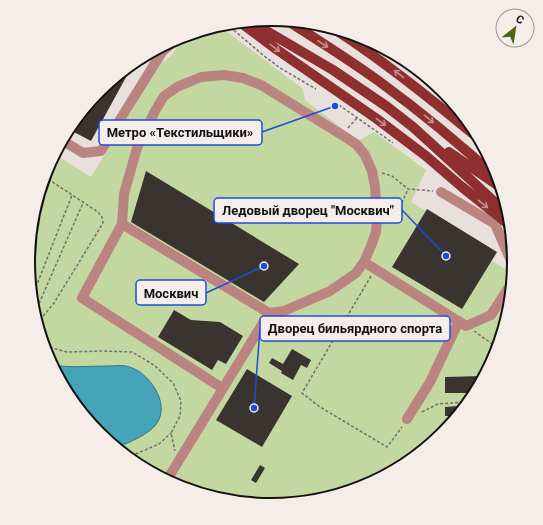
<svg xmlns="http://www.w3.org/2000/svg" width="543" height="525" font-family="Roboto,sans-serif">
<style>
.green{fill:#c3d7a1}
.water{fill:#45a4b9;stroke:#377887}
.building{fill:#3a3430}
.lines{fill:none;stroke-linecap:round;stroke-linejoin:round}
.path{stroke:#756f6d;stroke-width:1.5;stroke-dasharray:3 2;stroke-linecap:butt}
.minor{stroke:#bb8480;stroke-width:10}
.major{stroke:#902f30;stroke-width:10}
.oneway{stroke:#c28e8c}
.rim{fill:none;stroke:#151211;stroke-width:2}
.leader{fill:none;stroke:#1d4ed8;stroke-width:1.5}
.callout-dot{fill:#1d4ed8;stroke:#f5ede9;stroke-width:1.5}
.callout{fill:#f5ede9;stroke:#1d4ed8;stroke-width:1.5}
.callout-label{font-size:13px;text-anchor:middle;font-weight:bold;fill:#151211}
</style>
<rect width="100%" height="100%" fill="#e8e0dc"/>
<path class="green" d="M 221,29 L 230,34 L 303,89 L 305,100 L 358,141 L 374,132 L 426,170 L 411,202 L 426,211 L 427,209 L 497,252 L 492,261 L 505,269 L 514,259 L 515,263 L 496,356 L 444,435 L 364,488 L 271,506 L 178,487 L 99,435 L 46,355 L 28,262 L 47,169 L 56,155 L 91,177 L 161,63 L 171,56 L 183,37 Z"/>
<path class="water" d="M 52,365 C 70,368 90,366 108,366 C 114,366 121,365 126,366 C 148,370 171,403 157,423 C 150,434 130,442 118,447 L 99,435 Z"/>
<path class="building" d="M 130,70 L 91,141 L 72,131 L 99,90 Z
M 146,171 L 299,264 L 264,302 L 131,222 Z
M 427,209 L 497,252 L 462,309 L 392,267 Z
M 174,310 L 191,320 L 220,322 L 243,336 L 226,364 L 218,360 L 212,370 L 158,337 Z
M 292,349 L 311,360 L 307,368 L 301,365 L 293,380 L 281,373 L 282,371 L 269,363 L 272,358 L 283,364 Z
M 247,369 L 292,396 L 262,447 L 216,420 Z
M 483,376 L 472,393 L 445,393 L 445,377 Z
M 459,406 L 459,411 L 456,416 L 445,416 L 445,407 Z
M 260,465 L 265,468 L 256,483 L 251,480 Z"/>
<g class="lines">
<path class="path" d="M 230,27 L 263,55 L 280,68 L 316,89
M 339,105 L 393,143
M 348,128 L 357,118
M 382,173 L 392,176 L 408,189 L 433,191
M 386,214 L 400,207 L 408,189
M 371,276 L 302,393 L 320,407 L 387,447 L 402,427
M 34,292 L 72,195
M 37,308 L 83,203
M 40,320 L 54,303 L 103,223 L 102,217 L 98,212 L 45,177
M 474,331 L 498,348
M 45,346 L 67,352 L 103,351 L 132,352 L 154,365 L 173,383 L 181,401 L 180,416 L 171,433 L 175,451
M 422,412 L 438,404 L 465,402
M 134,455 L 138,460
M 131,456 L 159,444 L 171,433"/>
<path class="minor" d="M 65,142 L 83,153 L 101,151 L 121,118 L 162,52 L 170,45 L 175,40
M 441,192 L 495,224 L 500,218
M 122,224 L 269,313 L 284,311 L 330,291 L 356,273 L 364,262 L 371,246 L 376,232 L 377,218 L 375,187 L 372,171 L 365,155 L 356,144 L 342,135 L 261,85 L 243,78 L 224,75 L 201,77 L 177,87 L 164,96 L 155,111 L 137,148 L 124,194 L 122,224 L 82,298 L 222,388
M 495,224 L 514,268
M 364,262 L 466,326 L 491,315 L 511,284
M 407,419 L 430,382 L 459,321
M 167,480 L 269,313"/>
<path class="major" d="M 253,23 L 333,70 L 386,106 L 413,127 L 458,168 L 505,212
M 291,23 C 321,42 351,61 380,82 C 421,112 461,145 498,179
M 244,25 L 276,49 L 377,119 L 426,156 L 462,187 L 507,223
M 339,32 C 386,63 430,98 473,134
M 449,152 L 500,187"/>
</g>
<defs><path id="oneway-shaft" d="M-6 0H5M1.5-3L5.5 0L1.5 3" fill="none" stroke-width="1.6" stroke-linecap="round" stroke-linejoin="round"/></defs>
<g class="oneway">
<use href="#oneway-shaft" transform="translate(323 44) rotate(33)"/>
<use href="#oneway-shaft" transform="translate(275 48) rotate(37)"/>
<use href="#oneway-shaft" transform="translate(399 74) rotate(-143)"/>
<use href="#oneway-shaft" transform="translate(429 119) rotate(39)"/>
<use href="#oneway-shaft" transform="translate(381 122) rotate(37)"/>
<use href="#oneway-shaft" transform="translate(483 204) rotate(39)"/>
</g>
<path d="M0 0H543V525H0ZM35 262a236 236 0 1 1 472 0a236 236 0 1 1-472 0Z" fill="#f5ede9" fill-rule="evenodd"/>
<path class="rim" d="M35 262a236 236 0 1 1 472 0a236 236 0 1 1-472 0Z"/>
<path class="leader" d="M335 106L262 132M446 256L402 210M264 266L206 293M254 408L260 328"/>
<g class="callout-dot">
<circle cx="335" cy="106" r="4"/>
<circle cx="446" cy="256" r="4"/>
<circle cx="264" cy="266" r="4"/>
<circle cx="254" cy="408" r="4"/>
</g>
<g class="callout">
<rect x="99" y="120" width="163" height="25" rx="4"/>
<rect x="214" y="198" width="188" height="25" rx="4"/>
<rect x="136" y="280" width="70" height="25" rx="4"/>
<rect x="260" y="316" width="190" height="25" rx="4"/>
</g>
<g class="callout-label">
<text x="180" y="137">Метро «Текстильщики»</text>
<text x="308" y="215">Ледовый дворец "Москвич"</text>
<text x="171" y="298">Москвич</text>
<text x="355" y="333">Дворец бильярдного спорта</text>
</g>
<g transform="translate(515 28) rotate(30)"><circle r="19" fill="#f5ede9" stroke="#9b9593"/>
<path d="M0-3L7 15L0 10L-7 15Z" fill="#4d6513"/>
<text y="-6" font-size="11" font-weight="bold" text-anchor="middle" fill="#151211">С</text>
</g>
</svg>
